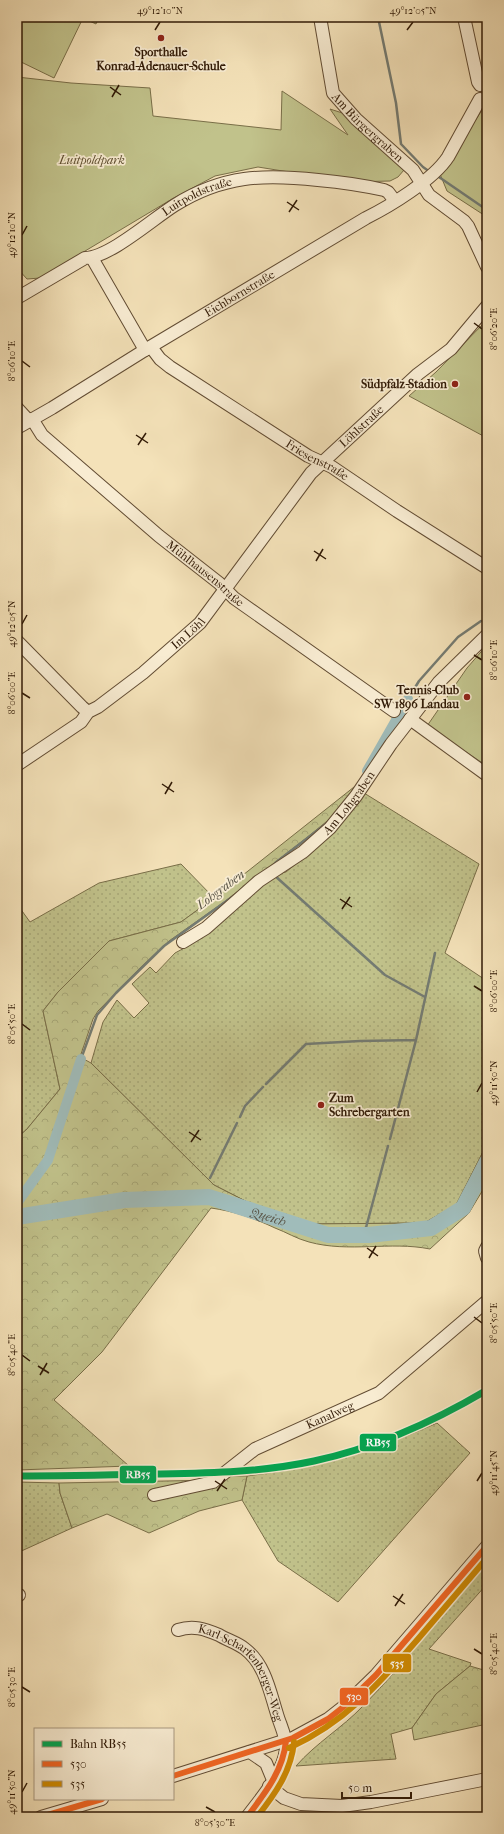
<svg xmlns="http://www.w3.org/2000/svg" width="504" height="1834" font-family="'IM FELL French Canon',serif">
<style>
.grass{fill:url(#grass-dots);stroke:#796e48}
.forest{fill:url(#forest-crowns);stroke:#796e48}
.park{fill:#c1c28b;stroke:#796e48}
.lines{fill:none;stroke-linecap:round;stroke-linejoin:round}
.stream{stroke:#747b72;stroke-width:2.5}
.canal{stroke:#a0bcba;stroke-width:10}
.river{stroke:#a0bcba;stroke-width:16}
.minor-casing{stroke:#624c33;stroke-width:14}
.minor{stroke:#f8ecd2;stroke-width:12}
.bus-1-casing{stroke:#f8ecd2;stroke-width:9}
.bus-2-casing{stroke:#f8ecd2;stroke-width:9}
.bus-1{stroke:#f26522;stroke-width:6}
.bus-2{stroke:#cf8a01;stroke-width:6}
.rail-1-casing{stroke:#f8ecd2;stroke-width:10}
.rail-1{stroke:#00a651;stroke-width:7}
.ticks{fill:none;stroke:#311a06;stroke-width:1.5}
.poi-dot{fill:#8f2418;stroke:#f8ecd2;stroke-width:1.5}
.labels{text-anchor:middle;stroke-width:3.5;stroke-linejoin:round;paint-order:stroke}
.poi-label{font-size:12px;font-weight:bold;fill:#311a06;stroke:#f8ecd2;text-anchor:end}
.street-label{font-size:12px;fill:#311a06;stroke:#f8ecd2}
.park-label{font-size:12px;font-style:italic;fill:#5c4c2e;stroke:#f8ecd2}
.water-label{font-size:13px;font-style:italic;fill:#585345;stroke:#f8ecd2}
.line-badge{stroke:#f8ecd2;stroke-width:1.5}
.badge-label{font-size:11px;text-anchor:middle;font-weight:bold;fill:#fff}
.neatline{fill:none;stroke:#311a06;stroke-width:1.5}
.ticks-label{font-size:10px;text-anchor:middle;fill:#311a06}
</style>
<defs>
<pattern id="grass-dots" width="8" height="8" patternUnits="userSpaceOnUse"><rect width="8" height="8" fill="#c1c28b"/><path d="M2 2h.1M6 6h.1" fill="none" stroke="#a6a676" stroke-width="1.8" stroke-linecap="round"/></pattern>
<pattern id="forest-crowns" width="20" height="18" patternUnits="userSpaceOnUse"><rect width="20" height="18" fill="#c1c28b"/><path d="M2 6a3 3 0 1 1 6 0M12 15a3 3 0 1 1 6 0" fill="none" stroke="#a6a676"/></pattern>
</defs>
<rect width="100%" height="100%" fill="#f4e2b9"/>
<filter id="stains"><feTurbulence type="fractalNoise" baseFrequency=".005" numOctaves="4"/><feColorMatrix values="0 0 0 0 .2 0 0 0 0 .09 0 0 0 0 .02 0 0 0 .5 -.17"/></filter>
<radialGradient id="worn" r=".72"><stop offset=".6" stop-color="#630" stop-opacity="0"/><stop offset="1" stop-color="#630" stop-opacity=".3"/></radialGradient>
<path class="grass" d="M 364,793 L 479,864 L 445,953 L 487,981 L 487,1144 L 456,1205 L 424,1223 L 301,1224 L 269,1213 L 214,1185 L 91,1063 L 103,1022 L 117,1000 L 134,1018 L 149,1003 L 132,984 L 150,967 L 156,973 L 175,953 L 188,946 L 271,875 L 286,872 L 308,854 Z
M 181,864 L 214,898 L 181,922 L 109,941 L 58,992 L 43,1011 L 60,1089 L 27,1129 L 17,1138 L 17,904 L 30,922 L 99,883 Z
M 437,1423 L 470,1453 L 338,1602 L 278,1561 L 242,1500 L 247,1476 C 276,1472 304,1468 332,1461 C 368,1451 403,1438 437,1423 Z
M 17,1482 L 59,1483 L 60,1493 L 72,1528 L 17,1553 Z
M 487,1559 L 487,1584 L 429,1649 L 471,1663 L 470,1666 L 436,1694 L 412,1728 L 391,1734 L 396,1759 L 296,1766 C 316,1743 342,1728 363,1706 C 408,1660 447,1609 487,1559 Z"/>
<path class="forest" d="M 354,787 L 357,789 L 337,813 L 305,839 L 224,902 L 169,941 L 140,968 L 98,1011 L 93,1019 L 80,1057 L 91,1063 L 214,1185 L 269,1213 L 301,1224 L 424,1223 L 456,1205 L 487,1144 L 487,1183 L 469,1213 L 430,1249 C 390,1241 349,1253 309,1242 C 297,1239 286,1232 275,1228 C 254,1218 233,1211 211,1208 L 102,1352 L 54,1400 L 129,1466 L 17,1470 L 17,1138 L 27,1129 L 60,1089 L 43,1011 L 58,992 L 109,941 L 181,922 L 214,898 Z
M 228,1476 L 247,1476 L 242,1500 L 199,1511 L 149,1533 L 107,1514 L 72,1528 L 60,1493 L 59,1483 L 218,1480 Z
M 470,1666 L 487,1671 L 487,1724 L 414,1740 L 412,1728 L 436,1694 Z"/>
<path class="park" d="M 17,17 L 99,17 L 96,24 L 83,18 L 54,78 L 17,60 Z
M 17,77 L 71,83 L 150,88 L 153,116 L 281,130 L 282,91 L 348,135 L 330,109 L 361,119 L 410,163 L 398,177 L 390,181 L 351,182 L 258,167 L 215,176 L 172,199 L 40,278 L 27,279 L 17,268 Z
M 486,104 L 487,104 L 487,217 L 447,191 L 440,174 Z
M 487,320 L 487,438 L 409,396 L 436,372 Z
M 487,645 L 487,766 L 427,726 L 467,668 Z"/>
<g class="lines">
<path class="stream" d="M 378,17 L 396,103 L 401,144 L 423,167 L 430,172
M 436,175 L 487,210
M 408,699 L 419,681 L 458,637 L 481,621
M 275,863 L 327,823
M 274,875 L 385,975 L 425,997
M 81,1059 L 97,1015 L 116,993 L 164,946 L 232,897
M 266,1084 L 306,1044 L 360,1041 L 416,1040 L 435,953
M 240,1117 L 245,1106 L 263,1087
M 390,1139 L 416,1040
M 210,1178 L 237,1123
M 364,1235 L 388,1146"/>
<path class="canal" d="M 367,771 L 408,699
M 17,1203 L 48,1160 L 81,1059"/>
<path class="river" id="s1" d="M 17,1217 L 124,1200 L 209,1197 L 328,1235 L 369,1235 L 431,1228 L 463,1208 L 487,1162"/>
<g class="minor-casing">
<g id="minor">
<path id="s2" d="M 320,17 L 333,93 L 356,119 L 413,170 L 429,195 L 464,221 L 468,226 L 487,267"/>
<path d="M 464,17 L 478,82 L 480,85"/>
<path d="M 92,258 L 145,350"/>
<path id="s3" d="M 17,298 L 85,258 C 109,258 154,218 175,205 C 223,175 264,174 318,180 C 340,182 362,185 384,190 L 388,192 L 395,201"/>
<path id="s4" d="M 151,347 L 160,359 L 170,367 L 308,456 L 332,467 L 397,511 L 487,568"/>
<path d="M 17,408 L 29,421"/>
<path id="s5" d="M 32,419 L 42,435 L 159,536 L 219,583 L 234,598 L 394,711"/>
<path id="s6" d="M 17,428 L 52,408 L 145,350 L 366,218 C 390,206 433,180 448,157 L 480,99"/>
<path d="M 17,641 L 82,707 L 88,712"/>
<path d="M 410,719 L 487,775"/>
<path id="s7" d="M 17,765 L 81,722 L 88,712 L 98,707 L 143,673 L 200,623 L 311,473 L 418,374 L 451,349 L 487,306"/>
<path id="s8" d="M 183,942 L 206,928 L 259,881 L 303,852 L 330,828 L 356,796 L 391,744 L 439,682 L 487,635"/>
<path d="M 487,1247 L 485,1251 L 487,1258"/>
<path id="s9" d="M 154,1495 L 213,1482 L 255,1449 L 379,1393 L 487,1301"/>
<path d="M 17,1596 L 19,1595"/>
<path id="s10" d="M 178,1630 C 193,1625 205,1629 219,1635 C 227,1640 238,1643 245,1649 C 265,1664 270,1692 277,1714 C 280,1725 287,1737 286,1749 C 283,1774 261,1798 247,1817"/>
<path d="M 250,1752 L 266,1763 L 273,1780"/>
<path d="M 173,1776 L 293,1738 L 328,1719 L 342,1708 L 376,1675 L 487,1546"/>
<path d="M 269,1786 L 284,1798 L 301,1804 L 342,1806 L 371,1802 L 487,1779"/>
<path d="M 41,1817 L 102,1799"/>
</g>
</g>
<use href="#minor" class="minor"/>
<g class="bus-1-casing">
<path id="bus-1" d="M 173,1776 L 293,1738 L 328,1719 L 342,1708 L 376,1675 L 487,1546
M 41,1817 L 102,1799
M 247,1817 C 265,1793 283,1771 286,1741"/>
</g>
<g class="bus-2-casing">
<path id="bus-2" d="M 289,1748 C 344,1723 379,1684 418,1639 C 441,1612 464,1585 487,1558
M 257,1817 C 275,1794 291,1772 294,1742"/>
</g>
<use href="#bus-1" class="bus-1"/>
<use href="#bus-2" class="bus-2"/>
<g class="rail-1-casing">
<path id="rail-1" d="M 17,1476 C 65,1476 112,1475 160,1474 C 211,1473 263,1472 314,1461 C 375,1448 433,1422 487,1390"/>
</g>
<use href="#rail-1" class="rail-1"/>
</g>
<path class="ticks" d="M 155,30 L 160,22M 407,30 L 413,22M 110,87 L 121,95M 112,97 L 119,85M 287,202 L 299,210M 289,212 L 297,200M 22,235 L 27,226M 474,323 L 482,329M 22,361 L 30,367M 136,435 L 148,443M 138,445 L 146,433M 314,551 L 326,559M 316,561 L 323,549M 22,624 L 27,615M 474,655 L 482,660M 22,693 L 30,698M 162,784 L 174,792M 165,794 L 172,782M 340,899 L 352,907M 342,909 L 350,897M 474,986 L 482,991M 22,1024 L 30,1030M 477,1092 L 482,1083M 189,1132 L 201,1140M 191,1142 L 199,1130M 367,1248 L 378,1256M 369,1258 L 376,1246M 474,1317 L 482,1323M 22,1355 L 30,1361M 38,1366 L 49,1373M 40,1375 L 47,1363M 215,1481 L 227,1489M 477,1481 L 482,1473M 217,1491 L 225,1479M 393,1596 L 405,1604M 395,1606 L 403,1594M 474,1649 L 482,1654M 22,1687 L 30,1692M 22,1792 L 27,1783M 206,1807 L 215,1812"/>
<g class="poi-dot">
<circle cx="161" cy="38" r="4"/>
<circle cx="455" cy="384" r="4"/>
<circle cx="467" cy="697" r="4"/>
<circle cx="321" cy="1105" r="4"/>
</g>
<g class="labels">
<g class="poi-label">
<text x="161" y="56" text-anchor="middle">Sporthalle<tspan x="161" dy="14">Konrad-Adenauer-Schule</tspan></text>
<text x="447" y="388">Südpfalz-Stadion</text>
<text x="459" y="694">Tennis-Club<tspan x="459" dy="14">SW 1896 Landau</tspan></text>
<text x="329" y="1102" text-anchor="start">Zum<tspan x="329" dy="14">Schrebergarten</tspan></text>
</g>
<g class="street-label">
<text dy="4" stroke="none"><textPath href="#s2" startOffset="126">Am Bürgergraben</textPath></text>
<text dy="4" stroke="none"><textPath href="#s3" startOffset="208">Luitpoldstraße</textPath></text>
<text dy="4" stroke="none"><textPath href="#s6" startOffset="260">Eichbornstraße</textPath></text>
<text dy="4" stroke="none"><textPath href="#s7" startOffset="488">Löhlstraße</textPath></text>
<text dy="4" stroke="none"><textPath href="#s4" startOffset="202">Friesenstraße</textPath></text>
<text dy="4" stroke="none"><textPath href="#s5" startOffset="233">Mühlhausenstraße</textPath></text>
<text dy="4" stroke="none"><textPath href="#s7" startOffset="217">Im Löhl</textPath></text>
<text dy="4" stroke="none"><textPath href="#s8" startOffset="218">Am Lohgraben</textPath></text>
<text dy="4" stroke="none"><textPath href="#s9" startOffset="196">Kanalweg</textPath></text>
<text dy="4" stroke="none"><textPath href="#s10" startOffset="87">Karl-Scharfenberger-Weg</textPath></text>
</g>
<g class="park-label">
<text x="92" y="164">Luitpoldpark</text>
</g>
<g class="water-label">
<text transform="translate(220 889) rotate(-37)" y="5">Lohgraben</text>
<text dy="5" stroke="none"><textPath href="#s1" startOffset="256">Queich</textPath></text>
</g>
</g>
<g class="line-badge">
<rect x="359" y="1433" width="38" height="19" rx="4" fill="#00a651"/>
<rect x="119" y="1465" width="38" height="19" rx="4" fill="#00a651"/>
<rect x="382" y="1653" width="30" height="20" rx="4" fill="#cf8a01"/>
<rect x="339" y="1687" width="30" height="19" rx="4" fill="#f26522"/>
</g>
<g class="badge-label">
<text x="378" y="1446">RB55</text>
<text x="138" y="1478">RB55</text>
<text x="397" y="1667">535</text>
<text x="354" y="1700">530</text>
</g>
<rect width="504" height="1834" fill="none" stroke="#f4e2b9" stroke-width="44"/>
<rect x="34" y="1728" width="140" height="72" fill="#f8ecd2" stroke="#a89880"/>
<rect x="42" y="1741" width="20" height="6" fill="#00a651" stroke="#a89880"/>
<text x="70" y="1748" font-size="12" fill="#311a06">Bahn RB55</text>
<rect x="42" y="1761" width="20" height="6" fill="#f26522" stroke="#a89880"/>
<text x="70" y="1768" font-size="12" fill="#311a06">530</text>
<rect x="42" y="1781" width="20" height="6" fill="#cf8a01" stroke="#a89880"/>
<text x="70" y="1788" font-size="12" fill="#311a06">535</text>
<path d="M342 1792v6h69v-6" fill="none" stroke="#311a06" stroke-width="2"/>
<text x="348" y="1792" font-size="12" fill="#311a06" stroke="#f8ecd2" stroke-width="3" paint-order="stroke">50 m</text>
<rect x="22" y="22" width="460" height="1790" class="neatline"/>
<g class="ticks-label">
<text x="160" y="14">49°12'10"N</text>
<text x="413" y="14">49°12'05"N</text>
<text transform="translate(11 235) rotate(-90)" y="4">49°12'10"N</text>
<text transform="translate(493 329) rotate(-90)" y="4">8°06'20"E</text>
<text transform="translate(11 361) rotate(-90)" y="4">8°06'10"E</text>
<text transform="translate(11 624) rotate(-90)" y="4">49°12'05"N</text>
<text transform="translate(493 660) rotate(-90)" y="4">8°06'10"E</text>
<text transform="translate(11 693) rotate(-90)" y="4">8°06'00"E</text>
<text transform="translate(493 991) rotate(-90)" y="4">8°06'00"E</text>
<text transform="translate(11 1024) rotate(-90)" y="4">8°05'50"E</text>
<text transform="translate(493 1083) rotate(-90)" y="4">49°11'50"N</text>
<text transform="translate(493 1323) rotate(-90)" y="4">8°05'50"E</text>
<text transform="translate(11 1355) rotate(-90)" y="4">8°05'40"E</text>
<text transform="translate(493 1473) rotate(-90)" y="4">49°11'45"N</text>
<text transform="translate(493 1654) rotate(-90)" y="4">8°05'40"E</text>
<text transform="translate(11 1687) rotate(-90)" y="4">8°05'30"E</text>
<text transform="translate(11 1792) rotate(-90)" y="4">49°11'50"N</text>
<text x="215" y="1826">8°05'30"E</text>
</g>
<rect width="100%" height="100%" filter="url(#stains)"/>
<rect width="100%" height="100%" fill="url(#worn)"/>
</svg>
